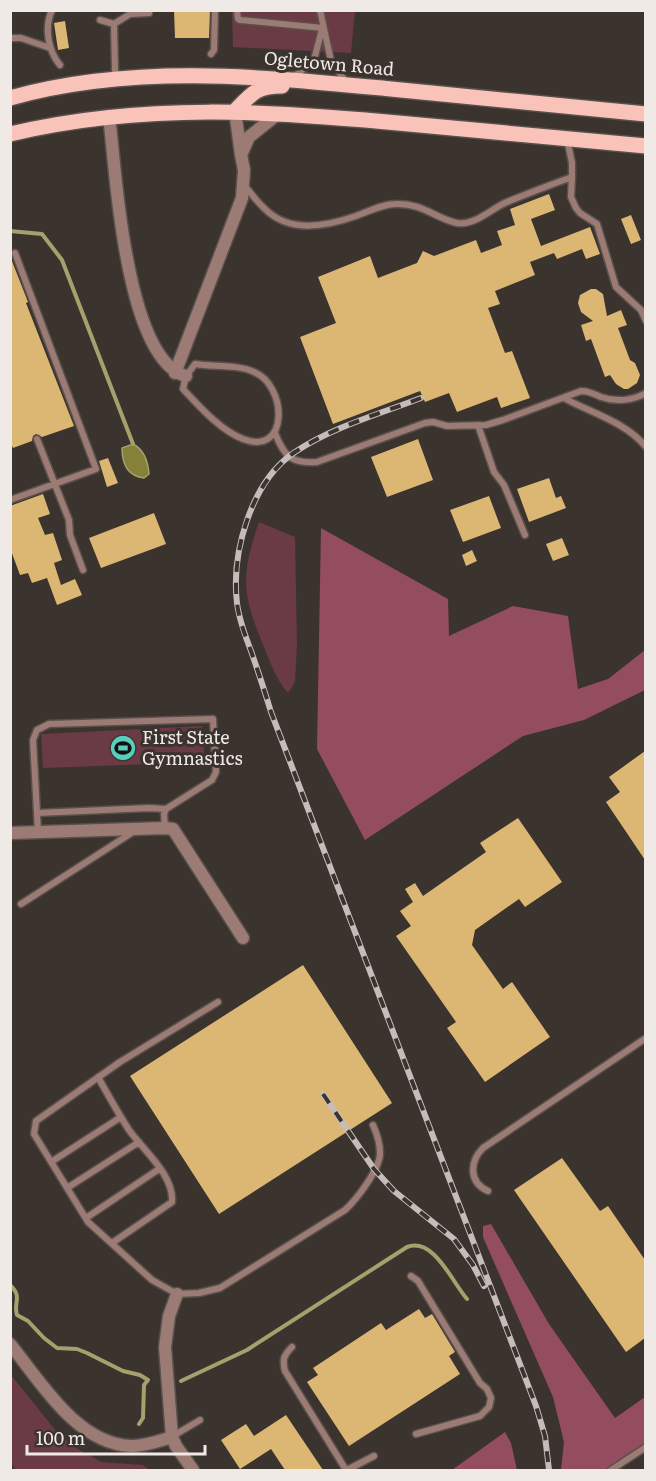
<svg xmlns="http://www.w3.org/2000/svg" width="656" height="1481" font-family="Literata,serif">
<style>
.green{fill:#6a3b45}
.forest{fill:#934d5e}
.water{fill:#858139;stroke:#a5a06d;stroke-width:1.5}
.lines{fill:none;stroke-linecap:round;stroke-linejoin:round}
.stream{stroke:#a5a06d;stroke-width:4}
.building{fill:#dcb774}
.service-casing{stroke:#58504c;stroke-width:9}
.minor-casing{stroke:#58504c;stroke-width:15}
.primary-casing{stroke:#58504c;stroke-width:18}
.service{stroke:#9c7b74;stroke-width:6}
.minor{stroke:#9c7b74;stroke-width:12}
.primary{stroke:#fac3b9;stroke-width:15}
.rail-casing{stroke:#c4bdba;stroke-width:6}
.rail{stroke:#3b332e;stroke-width:4;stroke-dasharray:11;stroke-linecap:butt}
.labels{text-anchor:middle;stroke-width:6;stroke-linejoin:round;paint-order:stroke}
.street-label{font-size:18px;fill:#f0eae7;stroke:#3b332e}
.poi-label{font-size:18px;fill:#f0eae7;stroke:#3b332e;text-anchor:start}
</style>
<rect width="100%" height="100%" fill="#3b332e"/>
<path class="green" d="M 232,11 L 355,11 L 351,53 L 233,47 Z
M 259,522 L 295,537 L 297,645 L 295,682 L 288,693 C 276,679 271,664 264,647 C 242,594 240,577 259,522 Z
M 202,726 L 205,762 L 43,768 L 41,734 Z
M 11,1375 L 56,1431 L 74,1447 L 102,1462 L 143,1465 L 150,1470 L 16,1470 L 11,1463 Z"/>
<path class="forest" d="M 321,528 L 448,599 L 449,636 L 513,606 L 568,616 L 578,689 L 608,679 L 645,650 L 645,690 L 584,720 L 523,736 L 365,840 L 317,749 Z
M 491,1224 L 549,1324 L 615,1418 L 645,1397 L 645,1449 L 619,1470 L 561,1470 L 564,1442 L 553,1397 L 483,1237 L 483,1226 Z
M 505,1432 L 511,1443 L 517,1470 L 452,1470 Z"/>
<path class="water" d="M 133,444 C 145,450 148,462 149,474 L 144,478 C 127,476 122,464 122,448 Z"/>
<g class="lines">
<path class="stream" d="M 10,231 L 42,234 L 62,260 L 133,444
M 10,1285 C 23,1297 13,1302 17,1315 L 28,1321 L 44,1338 L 57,1348 L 77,1349 L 87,1353 L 123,1371 L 140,1375 L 148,1380 L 144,1385 L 143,1418 L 139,1424
M 181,1381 L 247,1350 L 407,1247 C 434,1237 452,1282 467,1299"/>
</g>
<path class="building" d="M 174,10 L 210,10 L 209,38 L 175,38 Z
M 65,21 L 69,48 L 58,50 L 54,23 Z
M 549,194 L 555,210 L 531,219 L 541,246 L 590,227 L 600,254 L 586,259 L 582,249 L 557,259 L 554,253 L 530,262 L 535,275 L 495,291 L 500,304 L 488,308 L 505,353 L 512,351 L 530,398 L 501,408 L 497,397 L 457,412 L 449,393 L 425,402 L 420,391 L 333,424 L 300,337 L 336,323 L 318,277 L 370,256 L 378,278 L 417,263 L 423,251 L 434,256 L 476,240 L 481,253 L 502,245 L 497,231 L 515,225 L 510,209 Z
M 631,215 L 641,240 L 631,244 L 621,219 Z
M 10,256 L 28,302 L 26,303 L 74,426 L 42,437 L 36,434 L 33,436 L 32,441 L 13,448 L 10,441 Z
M 591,289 L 596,289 L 603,294 L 607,316 L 621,310 L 627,325 L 618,328 L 630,360 L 635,363 L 640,375 L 637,383 L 628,389 L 624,389 L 616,384 L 610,375 L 605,377 L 591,339 L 586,341 L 581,325 L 593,321 L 581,312 L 578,303 L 580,295 Z
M 418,439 L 433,480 L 387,497 L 371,457 Z
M 108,458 L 118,483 L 107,487 L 99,461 Z
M 549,478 L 556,498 L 561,496 L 566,508 L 529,522 L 517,489 Z
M 43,494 L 50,514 L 38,518 L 45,535 L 53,533 L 62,560 L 54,563 L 61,585 L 75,579 L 82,595 L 57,605 L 47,578 L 32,583 L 28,573 L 20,575 L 10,548 L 10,506 Z
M 489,496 L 501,528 L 463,542 L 450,510 Z
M 154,513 L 166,544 L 101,568 L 89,538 Z
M 562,538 L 569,555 L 553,561 L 546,544 Z
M 472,550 L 477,561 L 466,566 L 462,555 Z
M 645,751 L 645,860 L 606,802 L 620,792 L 609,777 Z
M 518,818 L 562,882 L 525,907 L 519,899 L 475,930 L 472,945 L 503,989 L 512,982 L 550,1037 L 485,1082 L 447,1028 L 456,1022 L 396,936 L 411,926 L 400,911 L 413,902 L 405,889 L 415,883 L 423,896 L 486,852 L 480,843 Z
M 303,965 L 392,1103 L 219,1214 L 130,1076 Z
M 562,1158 L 600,1211 L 608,1206 L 645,1260 L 645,1338 L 626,1352 L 514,1190 Z
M 419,1309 L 425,1318 L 432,1314 L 455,1352 L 449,1356 L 460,1374 L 349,1446 L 307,1382 L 318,1375 L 313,1368 L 381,1323 L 386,1330 Z
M 286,1415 L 323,1470 L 285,1470 L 271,1449 L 240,1469 L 221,1440 L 246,1424 L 254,1436 Z"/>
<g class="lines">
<g class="service-casing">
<path id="service" d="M 52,10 C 44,27 48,51 60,65
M 237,10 L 238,19 L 240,20 L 323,28
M 320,10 L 331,61 L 346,82
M 100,20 L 114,24
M 10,38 L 21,38 L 50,48
M 211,54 L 214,50 L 215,10
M 115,71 L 114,24 L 130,14 L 149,13
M 294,77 L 314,60 L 322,29
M 572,177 L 571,197 L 576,208 L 580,213 L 597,224 L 616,287 L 641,310 L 646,321
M 244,185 C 251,193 257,202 265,209 C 290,234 327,226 356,216 C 369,211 383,204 396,204 C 423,203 436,219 457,223 C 475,226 492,208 507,202 C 529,193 550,185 572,177 L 572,163 L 567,139
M 195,364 C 213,367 237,364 254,372 C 287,385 290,457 243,439 C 220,430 200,407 183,389 L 186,376 Z
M 564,398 C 591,413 626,422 646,447
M 478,425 L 494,472 L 504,485 L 525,535
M 275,433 C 284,456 291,464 317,462 L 425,423 L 433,422 L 447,426 L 486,425 L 503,420 L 581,391 C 589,391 594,394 601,397 C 615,402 632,401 646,393
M 37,439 L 69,520 L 70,535 L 83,570
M 10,500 L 96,469 L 15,253
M 37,813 L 149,808 L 166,809
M 38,832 L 33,740 L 37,730 L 49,724 L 213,719 L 216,772 L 212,780 L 166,809 L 164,814 L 165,828
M 21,904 L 133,832
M 218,1002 L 120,1062 L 36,1121 L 34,1134 L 88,1222 L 152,1280 L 177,1294 L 199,1293 L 220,1288 L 345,1210 C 357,1199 380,1169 380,1153 C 380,1143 377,1134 373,1125
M 98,1077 C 108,1095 118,1113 129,1130 C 144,1151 174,1175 172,1202 L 112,1243
M 51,1162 L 121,1117
M 67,1188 L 139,1142
M 488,1191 C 468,1182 470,1161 483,1148 L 646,1038
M 86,1218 L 159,1169
M 411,1276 L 418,1281 L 480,1383 L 487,1389 L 491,1398 L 489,1407 L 480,1416 L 416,1434
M 292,1347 C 284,1355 282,1359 285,1371 L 346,1470
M 173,1436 L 200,1420
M 347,1470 L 374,1456
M 611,1470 L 646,1447"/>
</g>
<g class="minor-casing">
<path id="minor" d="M 235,111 L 241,155 L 249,137 L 279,113
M 109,116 C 116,171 125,359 186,376
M 175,373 L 242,198 L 244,170 L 241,155
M 10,833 L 165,828 L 173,829 L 243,938
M 177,1294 L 169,1316 L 165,1347 L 172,1437 L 176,1446 L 193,1470
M 10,1344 C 41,1382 77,1444 131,1446 C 146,1446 159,1441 172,1437"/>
</g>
<g class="primary-casing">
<path id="primary" d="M 10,98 C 135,63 265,77 391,89 C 476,97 561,106 646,114
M 235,111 C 252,93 257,86 282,86
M 10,134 C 145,102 273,111 409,124 C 488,132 567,139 646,146"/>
</g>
<use href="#service" class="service"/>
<use href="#minor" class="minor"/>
<use href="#primary" class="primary"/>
<g class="rail-casing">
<path id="rail" d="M 421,398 C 379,414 333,427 295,452 C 251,481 231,553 237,603 C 239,620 245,635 251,651 C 258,671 265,692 271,712 L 536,1406 L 545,1436 L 549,1470
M 323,1094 L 374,1169 L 394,1191 L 454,1239 L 473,1265 L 484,1286"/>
</g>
<use href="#rail" class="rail"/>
</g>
<defs>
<g id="stadium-disc" transform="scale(1.35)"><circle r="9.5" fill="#5acebc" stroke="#3b332e"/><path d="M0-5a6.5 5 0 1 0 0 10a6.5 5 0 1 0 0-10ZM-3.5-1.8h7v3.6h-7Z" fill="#111"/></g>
</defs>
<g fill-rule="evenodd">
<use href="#stadium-disc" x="123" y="748"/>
</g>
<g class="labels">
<g class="street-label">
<text transform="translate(329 64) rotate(5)" y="6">Ogletown Road</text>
</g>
<g class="poi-label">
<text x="142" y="744">First State<tspan x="142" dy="21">Gymnastics</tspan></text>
</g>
</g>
<rect width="656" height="1481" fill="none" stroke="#f0eae7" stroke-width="24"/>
<path d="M27 1445v9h178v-9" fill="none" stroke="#f0eae7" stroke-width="3"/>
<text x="36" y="1445" font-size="18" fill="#f0eae7" stroke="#3b332e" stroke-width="4.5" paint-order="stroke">100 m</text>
</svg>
